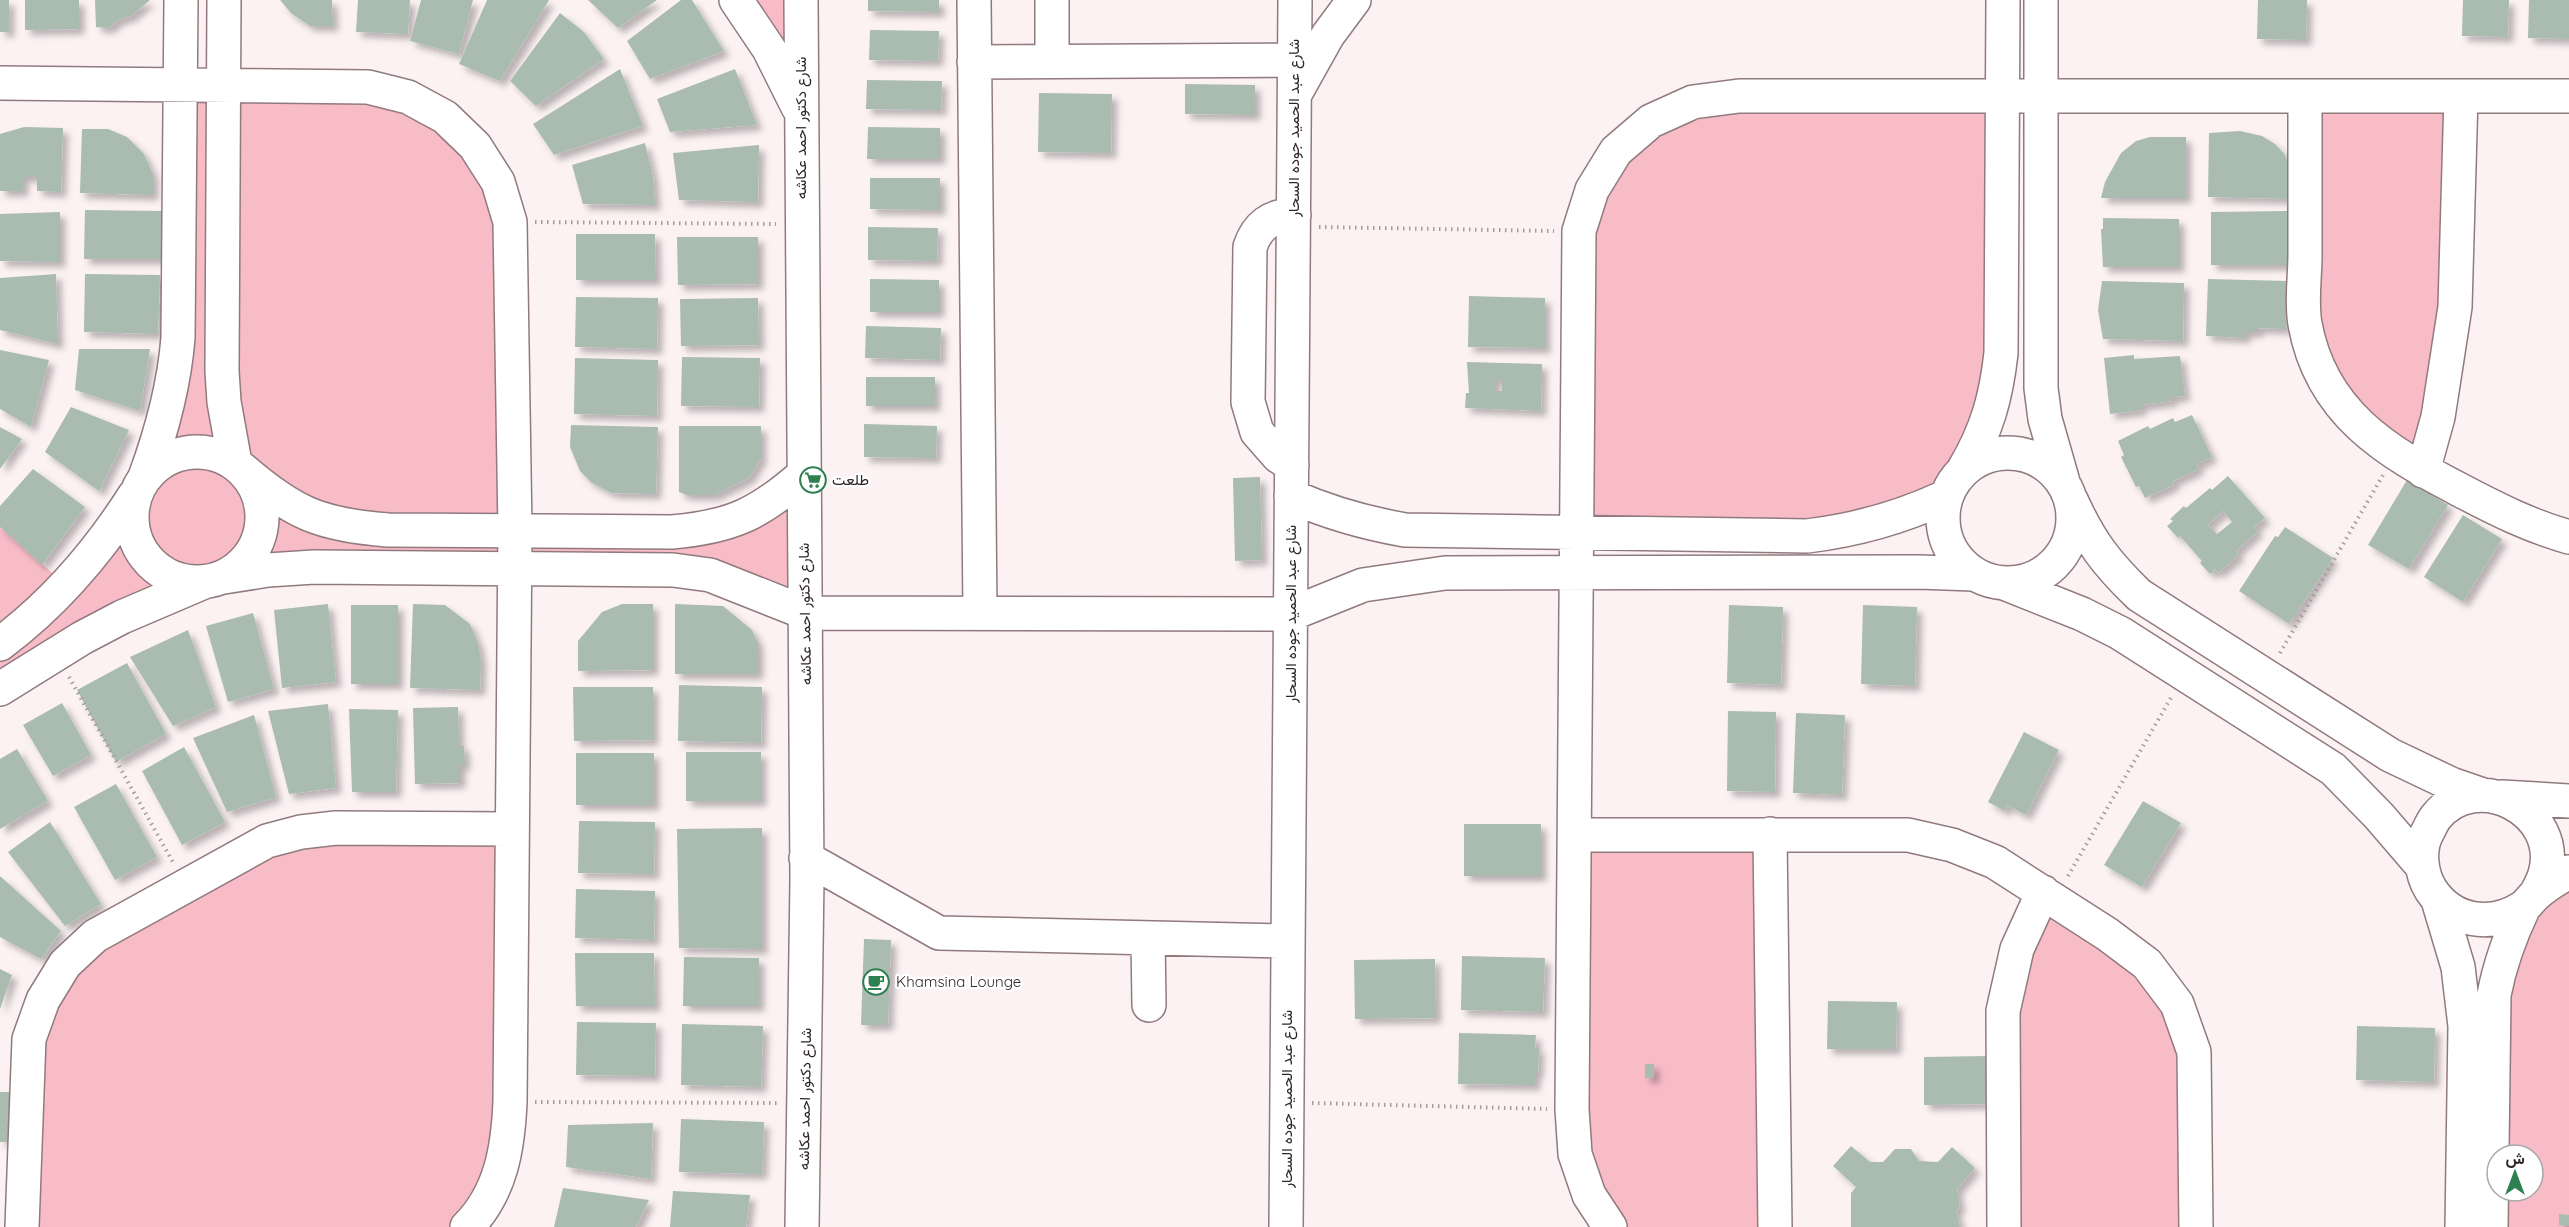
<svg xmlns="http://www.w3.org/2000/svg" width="2569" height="1227" font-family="Quicksand,Vazirmatn,sans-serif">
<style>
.green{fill:#f8bcc7;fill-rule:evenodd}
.building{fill:#a9bcaf;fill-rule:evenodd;filter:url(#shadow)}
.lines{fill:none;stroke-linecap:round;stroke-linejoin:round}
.minor-casing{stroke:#917a7e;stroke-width:36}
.path{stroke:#a59c9d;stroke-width:4;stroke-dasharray:1.5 4.5;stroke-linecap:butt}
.minor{stroke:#fff;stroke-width:33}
.labels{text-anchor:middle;stroke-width:4.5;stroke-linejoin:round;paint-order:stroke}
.street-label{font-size:15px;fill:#2f2627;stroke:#fff}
.poi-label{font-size:15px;fill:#2f2627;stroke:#fff;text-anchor:start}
</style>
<defs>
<filter id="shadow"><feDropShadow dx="5.5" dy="5.5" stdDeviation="3" flood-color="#0004"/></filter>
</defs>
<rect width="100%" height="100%" fill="#fcf2f4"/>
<path class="green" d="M 736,0 L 800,0 L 801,114 Z
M 180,85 L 408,97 L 498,182 L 515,531 L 672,532 L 803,475 L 806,613 L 710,575 L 224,577 L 0,689 L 0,527 L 67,586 L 158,443 Z
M 2002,96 L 2001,353 L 1964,469 L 1953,482 L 1945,497 L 1879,524 L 1577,533 L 1592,190 L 1693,102 Z
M 2305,96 L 2461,96 L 2423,471 L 2317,362 Z
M 512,829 L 510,1102 L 467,1227 L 22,1227 L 29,1039 L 65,964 L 267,841 Z
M 1770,834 L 1775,1227 L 1610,1227 L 1589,1195 L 1575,835 Z
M 2569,872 L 2569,1227 L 2491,1227 L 2500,964 ZM 2497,1155 L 2533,1155 L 2533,1191 L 2497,1191 Z
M 2043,892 L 2177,1004 L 2196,1227 L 2004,1227 L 2003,1011 Z"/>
<path class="building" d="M 0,0 L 9,0 L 9,32 L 0,32 Z
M 25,0 L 79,0 L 79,29 L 25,30 Z
M 95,0 L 150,0 L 131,16 L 118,20 L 109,28 L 96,27 Z
M 280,0 L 332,0 L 333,26 L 310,26 L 291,13 Z
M 358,0 L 410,0 L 408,34 L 356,32 Z
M 421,0 L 473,0 L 459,54 L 410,41 Z
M 487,0 L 549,0 L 500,81 L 459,64 Z
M 588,0 L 657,0 L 618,28 Z
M 681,0 L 692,0 L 724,51 L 650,79 L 627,41 Z
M 868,0 L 939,0 L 939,12 L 868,11 Z
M 2258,0 L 2307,0 L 2306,40 L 2257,39 Z
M 2463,0 L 2509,0 L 2508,37 L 2462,36 Z
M 2529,0 L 2569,0 L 2569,39 L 2528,38 Z
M 560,13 L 584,32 L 604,59 L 536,106 L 510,81 Z
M 870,30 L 939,31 L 938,61 L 869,60 Z
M 620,69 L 643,126 L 554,155 L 533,124 Z
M 735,69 L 757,125 L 670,132 L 657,99 Z
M 867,80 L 942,81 L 941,110 L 866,109 Z
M 1185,84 L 1255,85 L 1255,115 L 1185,114 Z
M 1039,93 L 1112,94 L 1111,153 L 1038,152 Z
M 24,127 L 63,128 L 61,192 L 37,191 L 37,177 L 23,177 L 23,191 L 0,191 L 0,134 Z
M 868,127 L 940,128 L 940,159 L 867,159 Z
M 82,129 L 108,129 L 127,137 L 144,154 L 153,174 L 153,195 L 80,193 Z
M 2240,131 L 2262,136 L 2275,144 L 2285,155 L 2289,166 L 2289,199 L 2208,197 L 2209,133 Z
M 2150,137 L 2186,137 L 2186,198 L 2101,198 L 2105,182 L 2121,153 L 2136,141 Z
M 645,143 L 653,176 L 655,205 L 583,204 L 572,165 Z
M 759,145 L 758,202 L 679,200 L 673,153 Z
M 870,178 L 940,178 L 940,210 L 870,209 Z
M 85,210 L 163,211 L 162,259 L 84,259 Z
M 2288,211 L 2288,265 L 2211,265 L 2211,212 Z
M 60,212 L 60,262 L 0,261 L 0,214 Z
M 2103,218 L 2179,219 L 2179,267 L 2103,267 L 2101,229 L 2103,229 Z
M 868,227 L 938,228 L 937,261 L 868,260 Z
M 576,234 L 655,234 L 656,280 L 576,280 Z
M 677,237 L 758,237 L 758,284 L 678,285 Z
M 56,274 L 58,344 L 0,330 L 0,278 Z
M 85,274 L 160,275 L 158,334 L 84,332 Z
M 870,279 L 939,280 L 939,312 L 870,312 Z
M 2208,279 L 2288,281 L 2286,329 L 2258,328 L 2258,332 L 2245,332 L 2245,338 L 2206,336 Z
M 2102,281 L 2184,283 L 2183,341 L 2103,339 L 2098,310 Z
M 1469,296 L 1545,298 L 1545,348 L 1468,347 Z
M 576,297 L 658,298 L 657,349 L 575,347 Z
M 758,298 L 759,345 L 681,346 L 680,299 Z
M 866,326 L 941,328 L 940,360 L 865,358 Z
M 79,349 L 150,349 L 140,411 L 75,390 Z
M 0,350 L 49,360 L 31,427 L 0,409 Z
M 2134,355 L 2134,359 L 2180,356 L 2185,396 L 2172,397 L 2172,401 L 2141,405 L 2141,410 L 2110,414 L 2104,358 Z
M 682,357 L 760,358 L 759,407 L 681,406 Z
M 575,358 L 658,360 L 657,416 L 574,414 Z
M 1467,362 L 1542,364 L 1541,411 L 1465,408 L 1466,393 L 1469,393 ZM 1495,380 L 1502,380 L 1502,391 L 1495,391 Z
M 866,377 L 935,377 L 935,406 L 866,406 Z
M 71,407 L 129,430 L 99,491 L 45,452 Z
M 2192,415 L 2212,457 L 2197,464 L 2199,469 L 2173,481 L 2174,485 L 2145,498 L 2139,486 L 2136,487 L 2121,457 L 2124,455 L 2118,441 L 2148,426 L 2150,429 L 2173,418 L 2175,422 Z
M 864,424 L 937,426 L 936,458 L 864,457 Z
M 571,425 L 658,427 L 656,494 L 612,493 L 592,483 L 580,471 L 570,447 Z
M 679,426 L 761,426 L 761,458 L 749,478 L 714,495 L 687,495 L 679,492 Z
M 0,427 L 22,439 L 0,469 Z
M 33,469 L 85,507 L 42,565 L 0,527 L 0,506 Z
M 2228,476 L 2265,518 L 2254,527 L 2258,531 L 2236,551 L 2239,555 L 2218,573 L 2215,569 L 2210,574 L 2200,563 L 2202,561 L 2180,536 L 2178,538 L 2167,526 L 2173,521 L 2170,519 L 2184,506 L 2186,508 L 2210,488 L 2212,490 ZM 2223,511 L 2232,522 L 2217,534 L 2208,525 Z
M 1260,477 L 1262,560 L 1235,561 L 1233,478 Z
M 2407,480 L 2448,505 L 2409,569 L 2368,545 Z
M 2463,515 L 2502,539 L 2463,602 L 2424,577 Z
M 2285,527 L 2333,558 L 2289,624 L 2239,591 L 2275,536 L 2278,537 Z
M 328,604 L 336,682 L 282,688 L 274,610 Z
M 413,604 L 445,605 L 470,624 L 478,643 L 481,660 L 480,690 L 410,688 Z
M 622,604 L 653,604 L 653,670 L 578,671 L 578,641 L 602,612 Z
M 675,604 L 723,606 L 752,630 L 758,643 L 758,674 L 675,674 Z
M 351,605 L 398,605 L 398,684 L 351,684 Z
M 1729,605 L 1783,607 L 1781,685 L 1727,683 Z
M 1863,605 L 1917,607 L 1915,686 L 1861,684 Z
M 253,613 L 274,689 L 228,702 L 206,626 Z
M 188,630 L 216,707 L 173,726 L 130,657 Z
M 127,663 L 166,734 L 116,762 L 77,690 Z
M 679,685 L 762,687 L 761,743 L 678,741 Z
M 573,687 L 653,687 L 653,740 L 574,741 Z
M 62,703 L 91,755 L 53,776 L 23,725 Z
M 328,704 L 336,788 L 289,794 L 268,711 Z
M 458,707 L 459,746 L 464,746 L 465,765 L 460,765 L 460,783 L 415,784 L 413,708 Z
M 349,709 L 398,710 L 396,792 L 352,792 Z
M 1728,711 L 1776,712 L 1775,792 L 1727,791 Z
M 1796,713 L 1845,715 L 1842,795 L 1793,793 Z
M 254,715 L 276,797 L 227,812 L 193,738 Z
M 2024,732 L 2059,750 L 2026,815 L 2007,805 L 2005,811 L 1988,802 Z
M 184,747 L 225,822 L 182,845 L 142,771 Z
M 17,749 L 48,801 L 0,829 L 0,759 Z
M 686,752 L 761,752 L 761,801 L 686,801 Z
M 576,753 L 654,753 L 654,805 L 576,805 Z
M 116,784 L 157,857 L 115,880 L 74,807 Z
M 2143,801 L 2181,823 L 2142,887 L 2104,865 Z
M 579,821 L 655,822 L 654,874 L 578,873 Z
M 50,822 L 101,904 L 65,926 L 8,852 Z
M 1464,824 L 1541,824 L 1541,876 L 1464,876 Z
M 762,828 L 762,949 L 679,948 L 677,829 Z
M 0,876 L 61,931 L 41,959 L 0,937 Z
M 576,889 L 655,891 L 654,940 L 575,938 Z
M 864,939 L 891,940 L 888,1025 L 861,1025 Z
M 575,953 L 654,953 L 655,1006 L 576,1006 Z
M 1462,956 L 1545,958 L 1543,1012 L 1461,1010 Z
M 684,957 L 759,958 L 759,1006 L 683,1006 Z
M 1435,959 L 1436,1018 L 1355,1019 L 1354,960 Z
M 0,969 L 12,975 L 0,1009 Z
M 1828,1001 L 1897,1002 L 1896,1049 L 1827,1049 Z
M 577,1022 L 656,1023 L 655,1076 L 576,1075 Z
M 682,1024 L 763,1026 L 761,1087 L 681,1085 Z
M 2357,1026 L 2435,1028 L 2434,1082 L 2356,1080 Z
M 1459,1033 L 1536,1035 L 1535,1048 L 1539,1048 L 1538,1073 L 1535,1073 L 1535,1085 L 1458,1084 Z
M 1987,1056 L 1987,1104 L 1924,1105 L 1924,1057 Z
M 1645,1064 L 1654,1064 L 1654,1078 L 1645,1078 Z
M 0,1092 L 12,1092 L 10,1142 L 0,1142 Z
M 681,1119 L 764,1122 L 762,1174 L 679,1172 Z
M 653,1123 L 651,1179 L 566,1167 L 568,1125 Z
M 1851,1146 L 1870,1162 L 1883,1162 L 1895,1149 L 1911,1149 L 1919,1161 L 1938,1162 L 1952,1147 L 1975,1168 L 1957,1189 L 1960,1206 L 1956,1211 L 1960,1227 L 1851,1227 L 1851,1193 L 1856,1187 L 1833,1166 Z
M 563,1188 L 649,1200 L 636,1227 L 554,1227 Z
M 673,1191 L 750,1195 L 746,1227 L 670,1227 Z
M 2559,1214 L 2569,1215 L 2569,1226 L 2559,1225 Z"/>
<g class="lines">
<g class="minor-casing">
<path id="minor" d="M 224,0 L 222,371 L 224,402 L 235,463
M 736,0 L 769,49 L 798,107
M 801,0 L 807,879 L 802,1227
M 974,0 L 980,613
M 2041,0 L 2041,388 L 2045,419 L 2063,482
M 1052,61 L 1052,0
M 974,62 L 1294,60
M 0,83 L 368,87 L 408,97 L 445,117 L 475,146 L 498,182 L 510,222 L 515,531 L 510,1102 C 508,1148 501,1193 467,1227
M 1295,94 L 1328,35 L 1354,0
M 2305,96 C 2305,149 2305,202 2305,255 C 2305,277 2301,302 2305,324 C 2321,413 2387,452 2460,490 C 2496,509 2530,526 2569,537
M132 517a65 65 0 1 1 130 0a65 65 0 1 1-130 0Z
M1943 518a65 65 0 1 1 130 0a65 65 0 1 1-130 0Z
M 1292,465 L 1278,456 L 1257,432 L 1248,402 L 1250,247 C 1257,226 1271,215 1294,215
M 242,469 C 293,513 320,525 388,530 L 672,532 C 731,527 759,514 803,475
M 1964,469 C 1987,430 1996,398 2001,353 L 2003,0
M 2423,471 L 2438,417 L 2455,307 L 2461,96
M 145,477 C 162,431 174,387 178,338 L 181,0
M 1291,496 C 1329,513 1365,523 1405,530 L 1807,536 C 1857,530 1900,518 1945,497
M 2071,500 C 2090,542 2106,563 2139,595 L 2390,755 L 2451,784 L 2483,795
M 224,577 L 268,570 L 314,567 L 673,570 L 710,575 L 806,613 L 1291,614 L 1363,585 L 1445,573 L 1919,572 L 1973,574
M 2004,583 L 2082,614 L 2120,633 L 2333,769 L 2379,816 L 2422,866
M 0,644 C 55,603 97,554 134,496
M 0,689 L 82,638 L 122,617 L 204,582
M 2502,797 L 2569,801
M 1770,834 L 1775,1227
M 1575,835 L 1908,835 L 1952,845 L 1995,862 L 2107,934 L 2147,964 L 2177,1004 L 2194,1052 L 2196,1227
M 806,858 L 939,933 L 1288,941
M 2536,894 C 2539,888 2543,881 2545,874 C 2563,811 2476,767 2436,817 C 2432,822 2430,828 2427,833 C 2418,850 2421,874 2431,890 C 2452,922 2490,928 2522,908 C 2527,905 2531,899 2535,895 C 2545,886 2558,878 2569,872
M 2438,900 L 2458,967 L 2465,1026 L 2462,1227
M 1148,938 L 1149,1005
M 22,1227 L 29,1039 L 43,1000 L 65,964 L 95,936 L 267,841 L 301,832 L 336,828 L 512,829
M 1286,1227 L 1295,0
M 1610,1227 L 1589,1195 L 1575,1154 L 1572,1109 L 1579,231 L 1592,190 L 1616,151 L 1651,121 L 1693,102 L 1739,96 L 2569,96
M 2004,1227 L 2003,1011 L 2017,949 L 2043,892
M 2491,1227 L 2494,995 C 2500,963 2510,936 2524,907"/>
</g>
<path class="path" d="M 535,222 L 776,224
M 1319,227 L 1554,231
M 2280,653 L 2383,475
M 69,677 L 174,864
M 2068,876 L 2172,696
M 535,1102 L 779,1103
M 1312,1103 L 1547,1109"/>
<use href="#minor" class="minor"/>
</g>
<defs>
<g id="supermarket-ring" transform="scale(1.35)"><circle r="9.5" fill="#fff" stroke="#2e8051" stroke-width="1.5"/><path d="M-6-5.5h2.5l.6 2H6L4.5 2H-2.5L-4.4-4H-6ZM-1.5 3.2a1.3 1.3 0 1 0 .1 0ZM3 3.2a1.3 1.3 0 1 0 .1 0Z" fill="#2e8051"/></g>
<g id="cafe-ring" transform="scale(1.35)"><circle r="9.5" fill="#fff" stroke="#2e8051" stroke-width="1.5"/><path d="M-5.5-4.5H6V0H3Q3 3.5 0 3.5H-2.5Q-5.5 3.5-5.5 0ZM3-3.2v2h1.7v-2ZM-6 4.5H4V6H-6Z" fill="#2e8051"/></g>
</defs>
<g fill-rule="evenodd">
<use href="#supermarket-ring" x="813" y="480"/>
<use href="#cafe-ring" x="876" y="982"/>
</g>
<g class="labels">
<g class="street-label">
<text transform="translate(801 128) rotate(-90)" y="5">شارع دكتور احمد عكاشه</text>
<text transform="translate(1294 128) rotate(-90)" y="5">شارع عبد الحميد جوده السحار</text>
<text transform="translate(805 614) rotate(-91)" y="5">شارع دكتور احمد عكاشه</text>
<text transform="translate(1291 614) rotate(-90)" y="5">شارع عبد الحميد جوده السحار</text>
<text transform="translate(805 1099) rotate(-89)" y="5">شارع دكتور احمد عكاشه</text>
<text transform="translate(1287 1099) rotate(-90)" y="5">شارع عبد الحميد جوده السحار</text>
</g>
<g class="poi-label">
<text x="832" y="485">طلعت</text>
<text x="896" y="987">Khamsina Lounge</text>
</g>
</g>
<g transform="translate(2515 1173)"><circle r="28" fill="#ffffff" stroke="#aca8a9" stroke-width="1.5"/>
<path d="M0-4.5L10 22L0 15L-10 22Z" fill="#2e8051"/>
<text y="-9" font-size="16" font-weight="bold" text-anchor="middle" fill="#2f2627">ش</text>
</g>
</svg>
